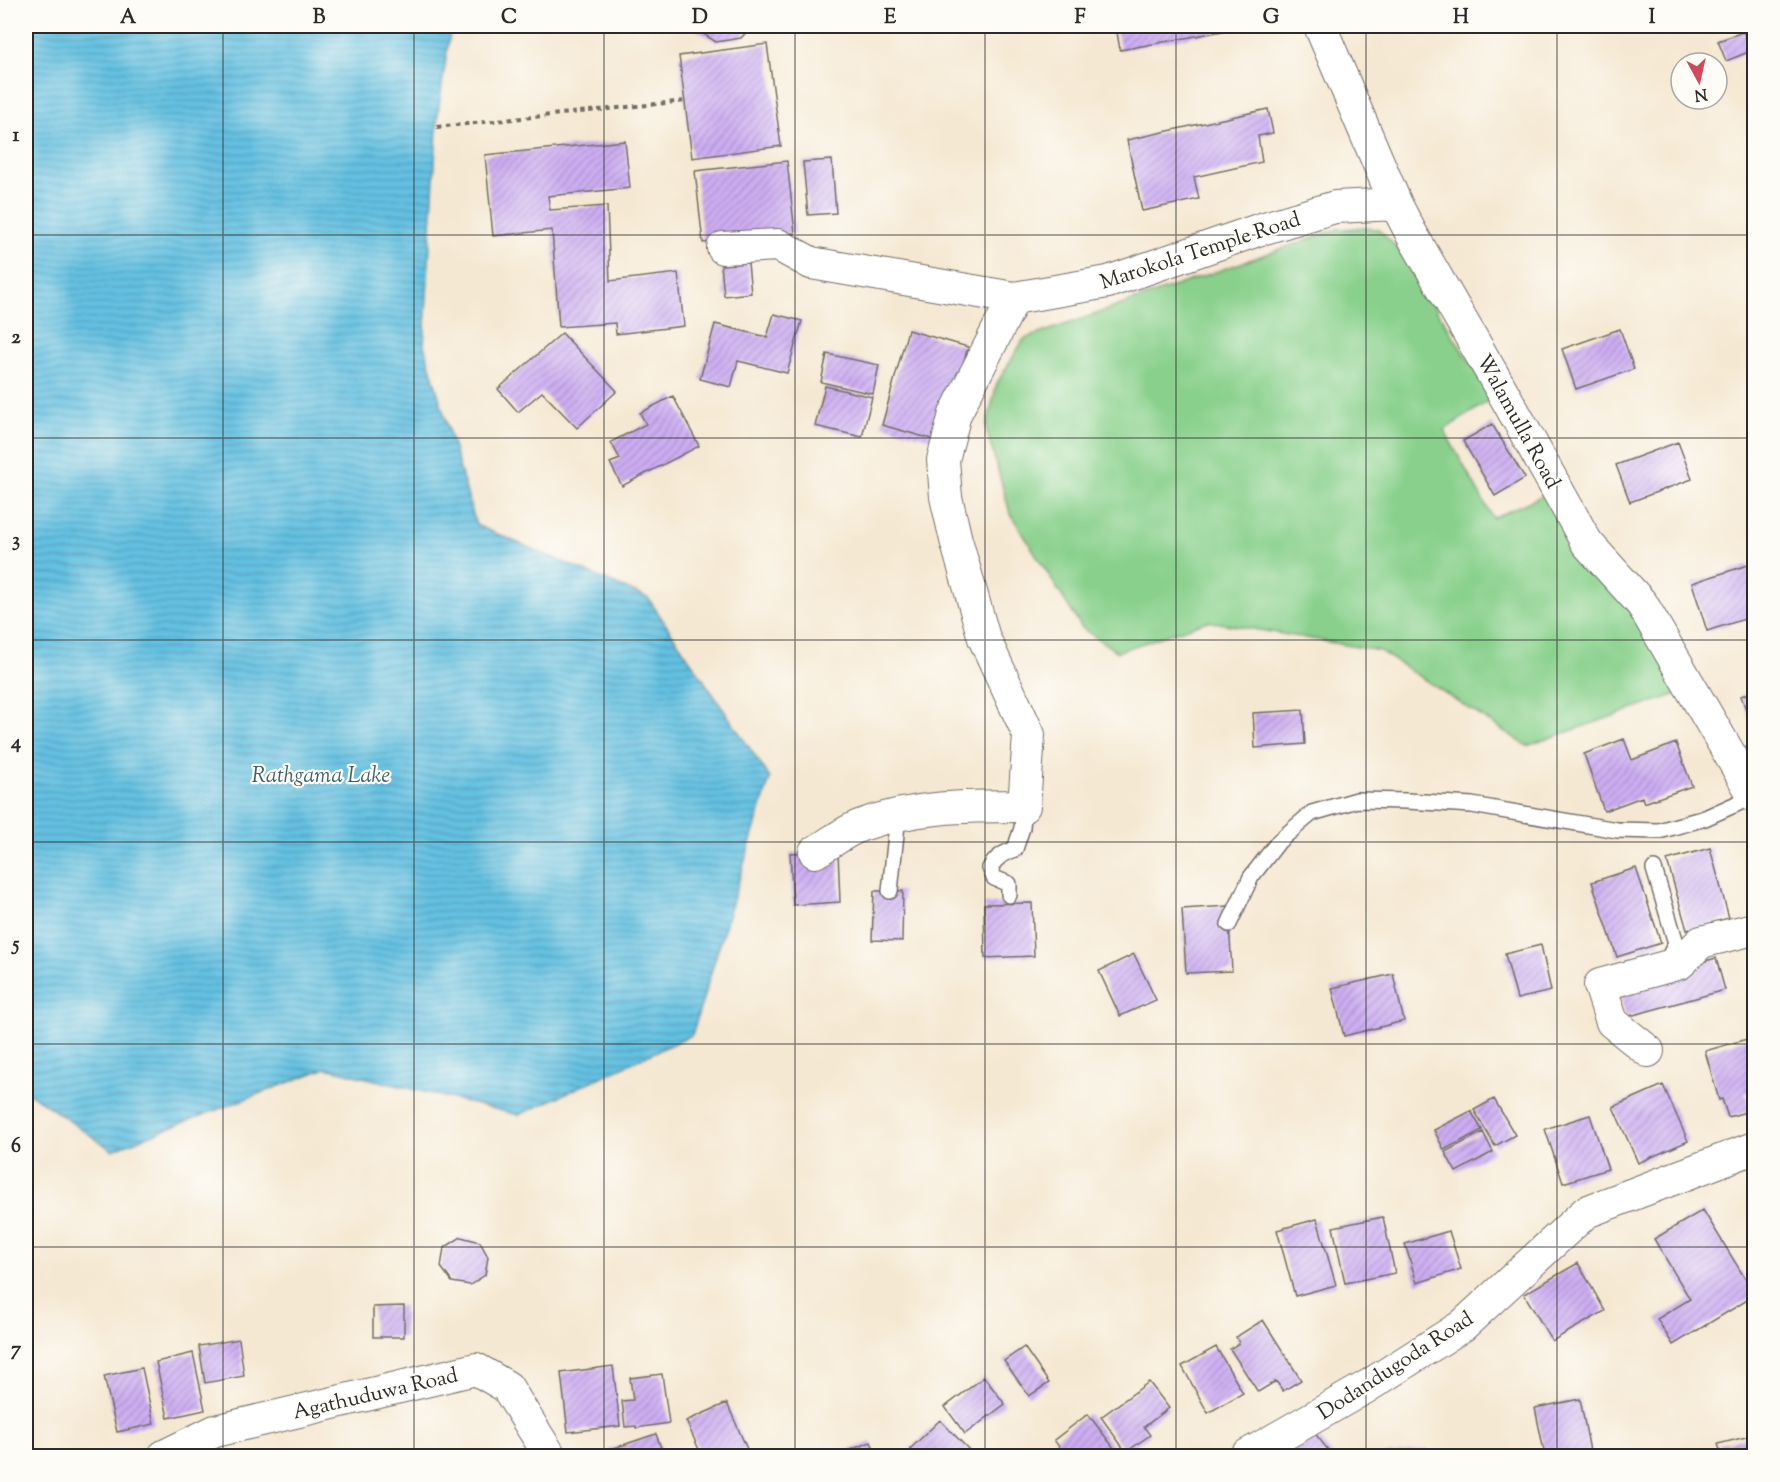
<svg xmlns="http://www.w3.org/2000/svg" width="1780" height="1482" font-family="'Sorts Mill Goudy',serif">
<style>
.green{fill:#88d08b;stroke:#5a7e5b;stroke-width:1.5}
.water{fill:url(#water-rules);stroke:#487686;stroke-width:1.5}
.building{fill:url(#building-hatch)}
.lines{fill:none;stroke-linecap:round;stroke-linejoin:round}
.lane-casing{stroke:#726d65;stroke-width:18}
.street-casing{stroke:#726d65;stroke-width:34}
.path{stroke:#726d65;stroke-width:4;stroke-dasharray:4.5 4.5;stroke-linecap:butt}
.lane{stroke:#fff;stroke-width:15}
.street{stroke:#fff;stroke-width:32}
.grid{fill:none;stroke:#2b2b2b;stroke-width:1.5;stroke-opacity:0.55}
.labels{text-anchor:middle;stroke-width:4.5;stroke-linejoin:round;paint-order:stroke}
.street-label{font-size:21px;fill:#2b2b2b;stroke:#fdfcf7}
.water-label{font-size:22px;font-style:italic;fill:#3f606b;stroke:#fdfcf7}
.neatline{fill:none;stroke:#2b2b2b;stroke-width:2}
.grid-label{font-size:20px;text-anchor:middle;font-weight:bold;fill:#2b2b2b}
</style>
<defs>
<pattern id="water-rules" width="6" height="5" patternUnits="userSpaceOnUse" patternTransform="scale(1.5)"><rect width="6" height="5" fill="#64c1e2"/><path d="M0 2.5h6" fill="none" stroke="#539db7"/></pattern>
<pattern id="building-hatch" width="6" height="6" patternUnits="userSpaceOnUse" patternTransform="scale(1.5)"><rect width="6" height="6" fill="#cdaef3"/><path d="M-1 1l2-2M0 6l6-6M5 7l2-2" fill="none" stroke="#a78ec5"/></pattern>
</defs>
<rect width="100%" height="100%" fill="#fdfcf7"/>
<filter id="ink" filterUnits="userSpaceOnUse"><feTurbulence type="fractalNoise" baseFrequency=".0167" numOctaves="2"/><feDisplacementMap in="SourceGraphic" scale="12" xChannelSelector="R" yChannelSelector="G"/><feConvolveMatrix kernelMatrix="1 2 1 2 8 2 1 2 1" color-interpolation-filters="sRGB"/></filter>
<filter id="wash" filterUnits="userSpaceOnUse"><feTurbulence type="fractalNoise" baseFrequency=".008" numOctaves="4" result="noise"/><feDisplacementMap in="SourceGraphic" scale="24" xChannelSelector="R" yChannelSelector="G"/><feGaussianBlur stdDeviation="1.35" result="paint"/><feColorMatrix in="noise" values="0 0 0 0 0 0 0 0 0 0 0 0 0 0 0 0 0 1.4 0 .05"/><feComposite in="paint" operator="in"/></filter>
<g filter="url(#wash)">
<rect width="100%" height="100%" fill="#f5e8d2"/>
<path class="green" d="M 1363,228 L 1378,229 L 1396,247 L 1493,398 L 1444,430 L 1493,518 L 1548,493 L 1631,611 L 1680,693 L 1527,746 L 1380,651 L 1208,621 L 1117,652 L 1082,628 L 1010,513 L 986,428 L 997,383 L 1024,339 L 1338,229 Z"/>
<path class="water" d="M 26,26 L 451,26 L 438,112 L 424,345 L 476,525 L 648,598 L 770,778 L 692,1035 L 519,1115 L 326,1068 L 112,1150 L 26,1091 Z"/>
<g id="blocks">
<path class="building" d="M 691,26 L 752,26 L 741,38 L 716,42 Z
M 1116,26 L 1238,26 L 1239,28 L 1120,50 Z
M 1743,32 L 1751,51 L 1726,61 L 1718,41 Z
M 767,44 L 781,146 L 692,158 L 679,56 Z
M 1268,109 L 1273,133 L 1258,136 L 1262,162 L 1194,177 L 1199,199 L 1142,211 L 1127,140 Z
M 625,141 L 630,188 L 548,196 L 550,210 L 607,206 L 610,281 L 678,273 L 684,326 L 616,334 L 615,323 L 559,327 L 552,230 L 493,236 L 485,155 Z
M 832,160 L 836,213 L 808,215 L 803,162 Z
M 787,161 L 795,233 L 703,243 L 695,171 Z
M 748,263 L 751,293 L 724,296 L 721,265 Z
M 774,314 L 802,321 L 787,373 L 738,361 L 731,387 L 700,379 L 715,324 L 767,337 Z
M 1620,329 L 1634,369 L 1576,389 L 1562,349 Z
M 908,330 L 968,347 L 942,442 L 882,425 Z
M 562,333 L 617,391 L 577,428 L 542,392 L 518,412 L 498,389 Z
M 827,354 L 879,365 L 873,394 L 821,382 Z
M 825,386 L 872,397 L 862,437 L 815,426 Z
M 673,396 L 699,446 L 622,486 L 610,463 L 620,459 L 611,442 L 646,424 L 640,413 Z
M 1492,424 L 1525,478 L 1495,496 L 1463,441 Z
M 1678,442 L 1692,479 L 1630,502 L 1616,465 Z
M 1748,565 L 1754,586 L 1754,616 L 1707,631 L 1692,583 Z
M 1754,691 L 1754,732 L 1741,696 Z
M 1303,710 L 1305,744 L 1255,748 L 1253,713 Z
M 1624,739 L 1632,760 L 1676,743 L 1692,786 L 1644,803 L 1642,797 L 1604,811 L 1584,754 Z
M 1710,848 L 1729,918 L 1687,930 L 1667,860 Z
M 838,851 L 840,902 L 793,905 L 790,853 Z
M 1636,868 L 1661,943 L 1617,957 L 1592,882 Z
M 874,891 L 903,891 L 902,941 L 872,940 Z
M 1032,903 L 1034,956 L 985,958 L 984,904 Z
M 1228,906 L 1232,971 L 1186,973 L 1182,909 Z
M 1541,945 L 1551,991 L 1517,999 L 1505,954 Z
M 1134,954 L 1156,1000 L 1120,1016 L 1099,971 Z
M 1716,958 L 1725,990 L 1626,1017 L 1617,986 Z
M 1393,974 L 1404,1021 L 1344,1036 L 1332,988 Z
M 1754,1037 L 1754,1089 L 1745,1092 L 1750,1111 L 1728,1117 L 1722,1099 L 1719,1100 L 1705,1051 Z
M 1663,1085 L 1688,1141 L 1638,1163 L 1613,1107 Z
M 1494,1099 L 1515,1135 L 1495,1146 L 1474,1110 Z
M 1471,1111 L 1482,1130 L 1444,1150 L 1434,1130 Z
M 1590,1115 L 1608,1169 L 1563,1183 L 1545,1129 Z
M 1483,1132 L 1493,1152 L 1456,1172 L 1445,1152 Z
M 1703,1210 L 1754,1293 L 1754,1296 L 1673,1345 L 1657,1319 L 1690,1299 L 1654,1239 Z
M 1383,1217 L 1395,1273 L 1345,1283 L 1333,1227 Z
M 1317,1219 L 1336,1285 L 1295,1296 L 1277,1230 Z
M 1449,1231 L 1461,1269 L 1417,1283 L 1405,1244 Z
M 461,1237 L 480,1242 L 488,1257 L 485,1275 L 470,1285 L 452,1282 L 441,1267 L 444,1248 Z
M 1578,1263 L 1605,1311 L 1552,1341 L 1524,1294 Z
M 404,1306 L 404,1337 L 373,1337 L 373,1307 Z
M 1263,1320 L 1301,1380 L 1283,1391 L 1276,1381 L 1258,1392 L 1230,1349 L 1239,1343 L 1236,1337 Z
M 239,1339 L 244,1376 L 205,1383 L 199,1346 Z
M 1024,1347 L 1049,1383 L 1029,1396 L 1004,1361 Z
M 1216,1347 L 1243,1393 L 1208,1413 L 1182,1366 Z
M 193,1353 L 205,1410 L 168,1418 L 156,1362 Z
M 613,1366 L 620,1426 L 568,1432 L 561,1373 Z
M 142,1368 L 154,1424 L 117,1432 L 104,1376 Z
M 662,1374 L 669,1423 L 636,1428 L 636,1426 L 625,1427 L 622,1401 L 633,1400 L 630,1378 Z
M 984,1377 L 1005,1404 L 965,1434 L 945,1407 Z
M 1149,1382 L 1169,1408 L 1144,1427 L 1150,1435 L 1126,1452 L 1101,1417 Z
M 1580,1399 L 1591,1456 L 1545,1456 L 1535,1408 Z
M 727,1403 L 747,1449 L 728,1456 L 702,1456 L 686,1421 Z
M 1088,1414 L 1120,1456 L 1066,1456 L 1054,1440 Z
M 940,1420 L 975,1456 L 917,1456 L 910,1449 Z
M 1313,1431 L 1333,1456 L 1290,1456 L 1286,1451 Z
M 656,1434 L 664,1456 L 611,1456 L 608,1450 Z
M 1754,1435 L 1754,1456 L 1722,1456 L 1718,1444 Z
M 871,1442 L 877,1456 L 834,1456 Z
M 1429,1449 L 1429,1456 L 1381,1456 L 1381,1455 Z"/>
</g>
</g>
<g filter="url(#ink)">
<use href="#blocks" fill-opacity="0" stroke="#726d65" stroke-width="1.5"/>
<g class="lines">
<g class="lane-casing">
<path id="lane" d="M 1654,869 L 1676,943 L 1665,965
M 890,891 L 898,815
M 1009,895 L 1009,884 L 994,878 L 990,868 C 996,857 1004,853 1015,849 L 1022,828 L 1024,806
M 1229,924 L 1251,877 L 1279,841 L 1312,813 L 1357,800 L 1407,801 L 1472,805 L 1617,830 L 1659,831 L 1705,818 L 1754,796"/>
</g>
<g class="street-casing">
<path id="street" d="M 1320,26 L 1396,204 L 1411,233 L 1501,389 L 1587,543 L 1642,604 L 1754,796
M 723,248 L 778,245 L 811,263 L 1014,298 L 1108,282 L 1258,230 L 1335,207 L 1396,204
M 815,852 C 829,844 844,832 859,826 C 912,806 968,806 1024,806 L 1029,735 L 984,638 L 956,540 L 946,497 L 943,460 L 955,414 L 1014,298
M 1648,1051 L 1612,1022 L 1600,985 L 1680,963 L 1701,942 L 1754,929
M 164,1456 L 215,1431 L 476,1369 L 507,1387 L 550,1456
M 1246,1456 L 1368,1386 L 1462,1326 L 1586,1212 L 1754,1148"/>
</g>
<path class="path" d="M 437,127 L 685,101"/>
<use href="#lane" class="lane"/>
<use href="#street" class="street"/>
</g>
</g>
<path class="grid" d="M 223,26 L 223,1456M 414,26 L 414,1456M 604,26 L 604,1456M 795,26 L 795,1456M 985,26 L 985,1456M 1176,26 L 1176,1456M 1366,26 L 1366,1456M 1557,26 L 1557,1456M 26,235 L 1754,235M 26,438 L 1754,438M 26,640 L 1754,640M 26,842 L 1754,842M 26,1044 L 1754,1044M 26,1247 L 1754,1247"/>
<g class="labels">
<g class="street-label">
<text transform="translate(1200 250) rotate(-18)" y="7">Marokola Temple Road</text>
<text transform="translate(1519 421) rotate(61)" y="7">Walamulla Road</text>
<text transform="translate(1395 1365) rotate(-33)" y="7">Dodandugoda Road</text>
<text transform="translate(375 1393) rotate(-13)" y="7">Agathuduwa Road</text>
</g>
<g class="water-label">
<text x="321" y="782">Rathgama Lake</text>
</g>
</g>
<rect width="1780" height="1482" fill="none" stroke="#fdfcf7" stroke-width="66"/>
<g transform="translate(1699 81) rotate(172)"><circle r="28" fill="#fdfcf7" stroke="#a9a8a5" stroke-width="1.5"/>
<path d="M0-4.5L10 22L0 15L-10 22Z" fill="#d1495b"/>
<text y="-9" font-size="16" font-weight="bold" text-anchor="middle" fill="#2b2b2b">N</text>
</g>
<rect x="33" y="33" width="1714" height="1416" class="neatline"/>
<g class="grid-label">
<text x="128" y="23">A</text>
<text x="319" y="23">B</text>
<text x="509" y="23">C</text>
<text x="700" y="23">D</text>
<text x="890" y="23">E</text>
<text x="1080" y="23">F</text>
<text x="1271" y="23">G</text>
<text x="1461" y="23">H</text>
<text x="1652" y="23">I</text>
<text x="16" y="141">1</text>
<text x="16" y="343">2</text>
<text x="16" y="546">3</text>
<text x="16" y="748">4</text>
<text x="16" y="950">5</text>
<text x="16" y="1152">6</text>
<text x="16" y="1355">7</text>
</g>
</svg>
